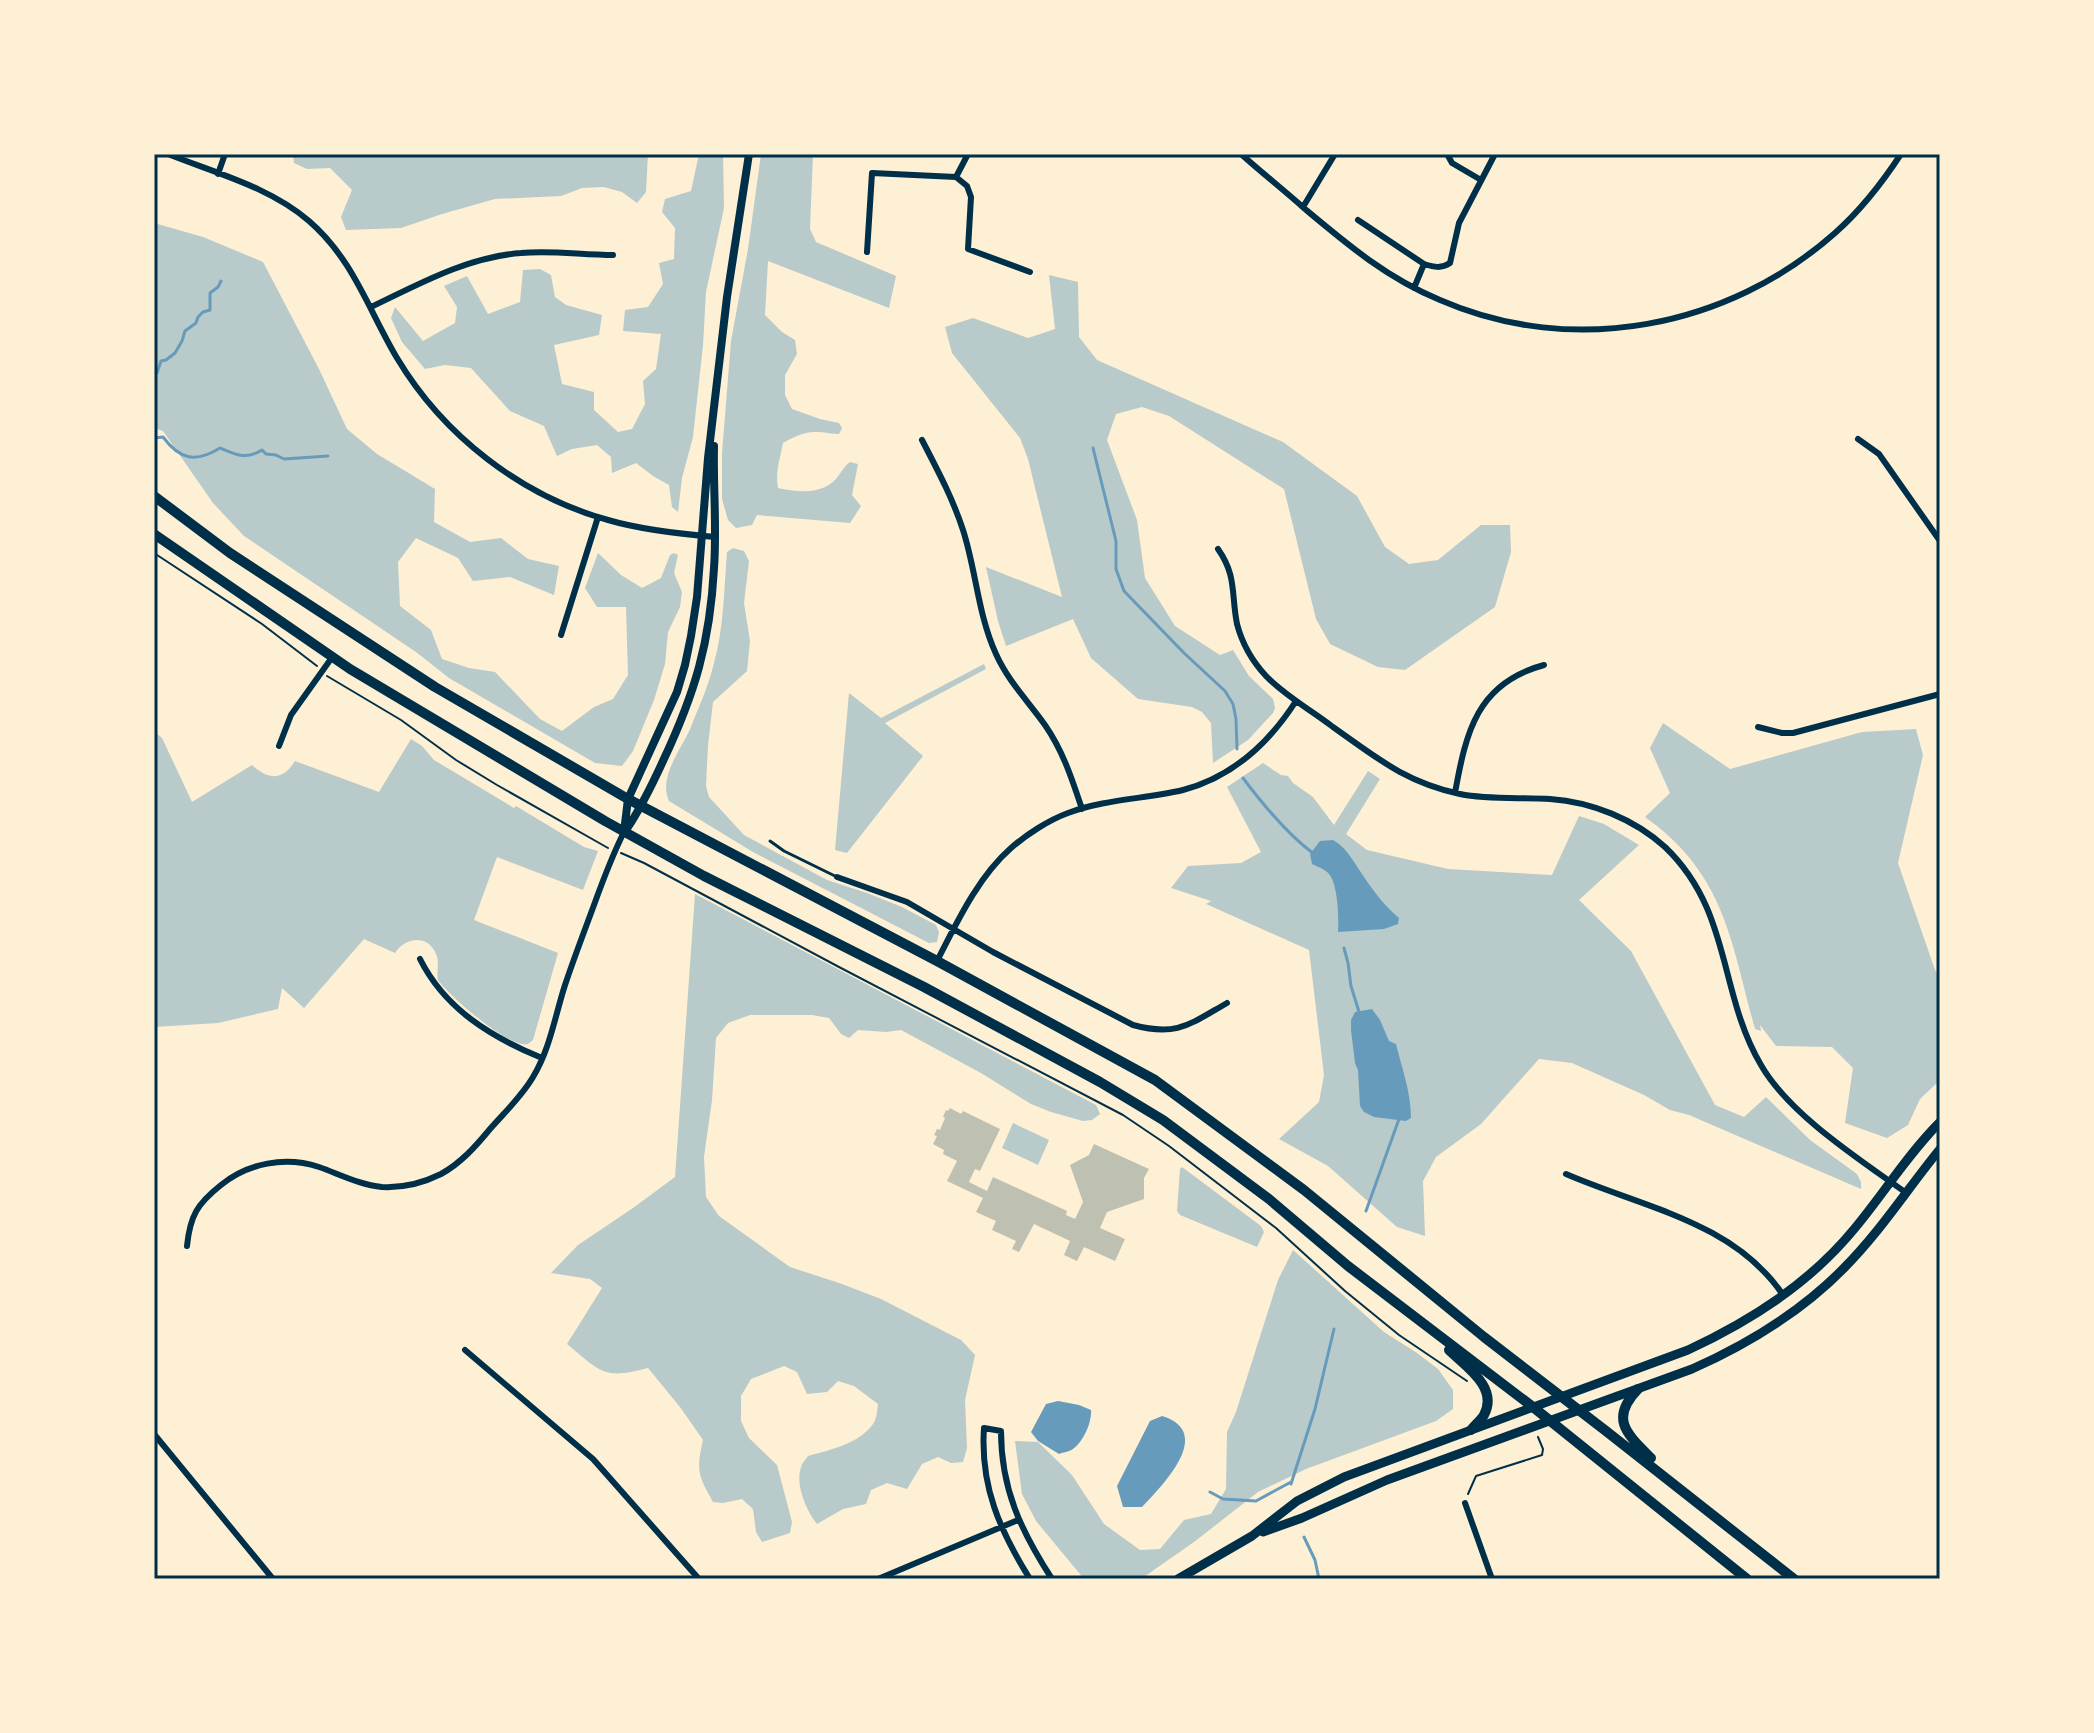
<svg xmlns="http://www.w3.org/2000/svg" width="2094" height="1733" font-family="'Alegreya Sans',sans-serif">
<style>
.green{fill:#b9caca}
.water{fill:#669bbc}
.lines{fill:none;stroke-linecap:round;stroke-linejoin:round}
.stream{stroke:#669bbc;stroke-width:3}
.building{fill:#bec0b2}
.path{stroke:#003049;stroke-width:2}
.service{stroke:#003049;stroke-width:3}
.minor{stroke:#003049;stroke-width:6}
.secondary{stroke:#003049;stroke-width:8}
.primary{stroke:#003049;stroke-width:9}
.trunk{stroke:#003049;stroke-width:10}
.neatline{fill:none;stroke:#003049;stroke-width:3}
</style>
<rect width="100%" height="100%" fill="#fdf0d5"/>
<path class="green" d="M 293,154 L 648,154 L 646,192 L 637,203 L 622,192 L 604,187 L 582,188 L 561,196 L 495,199 L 442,214 L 401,228 L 346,230 L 341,217 L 352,190 L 330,168 L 307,169 L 294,163 Z
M 699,154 L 723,154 L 724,208 L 706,292 L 703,345 L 693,437 L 682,478 L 678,512 L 672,507 L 669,485 L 653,476 L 636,463 L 612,473 L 611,457 L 597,445 L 572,449 L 557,456 L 544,426 L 510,411 L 471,368 L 445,365 L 425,369 L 402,342 L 391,318 L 395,307 L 423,341 L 455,323 L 457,307 L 444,286 L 467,276 L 488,314 L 520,302 L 523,270 L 540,269 L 551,275 L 555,297 L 566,305 L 602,315 L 599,335 L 554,345 L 562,384 L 594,392 L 594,410 L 618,432 L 632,429 L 645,404 L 643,381 L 656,369 L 661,334 L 623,331 L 625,310 L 648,307 L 663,284 L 659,263 L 674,259 L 675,228 L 662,212 L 665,199 L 691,191 Z
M 761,154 L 813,154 L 810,229 L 816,242 L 896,276 L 889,308 L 768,261 L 765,315 L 782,332 L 795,340 L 797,354 L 785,375 L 785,395 L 792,409 L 820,419 L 839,423 L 842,428 L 839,434 C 831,434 825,432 817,432 C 805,431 793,437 783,443 C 780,460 775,471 778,488 C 796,492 818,495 834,481 C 840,475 843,467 850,462 L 858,464 L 852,495 L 861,506 L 850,523 L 757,515 L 752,525 L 736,528 L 728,520 L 722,499 L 722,453 L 731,341 L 748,249 Z
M 154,223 L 203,237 L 263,262 L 319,369 L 347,429 L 377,454 L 435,489 L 434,522 L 470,542 L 501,538 L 528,559 L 559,566 L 554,595 L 510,577 L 473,581 L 458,558 L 416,538 L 398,562 L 400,606 L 431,630 L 442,659 L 469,668 L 495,672 L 540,719 L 562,731 L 594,707 L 613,699 L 628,675 L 626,607 L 597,607 L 585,588 L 598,553 L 621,575 L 642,588 L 661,578 L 670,555 L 674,553 L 678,555 L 674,573 L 682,592 L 680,607 L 668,632 L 665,664 L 654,700 L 633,751 L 622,766 L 595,763 L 449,678 L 416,652 L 244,536 L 213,503 L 163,431 L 154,428 Z
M 1049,275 L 1078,282 L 1079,337 L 1097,360 L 1283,442 L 1357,496 L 1385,547 L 1409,564 L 1438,560 L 1481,525 L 1510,525 L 1511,552 L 1495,607 L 1405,670 L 1378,667 L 1330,644 L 1316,619 L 1284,489 L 1169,416 L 1142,407 L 1116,414 L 1107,440 L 1137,520 L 1145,578 L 1175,626 L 1220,655 L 1233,650 L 1249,676 L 1273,699 L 1275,708 L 1273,713 L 1248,740 L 1213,763 L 1211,723 L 1202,712 L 1192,707 L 1138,699 L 1091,658 L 1073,619 L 1006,646 L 998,621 L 986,567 L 1062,597 L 1028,459 L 1020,438 L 952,353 L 945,327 L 973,318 L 1028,338 L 1055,329 Z
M 733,548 L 744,551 L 749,561 L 744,603 L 750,641 L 747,671 L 713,702 L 708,745 L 706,786 L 709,797 L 744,835 L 827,880 L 867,893 L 902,907 L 936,925 L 939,932 L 937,942 L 929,943 L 753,852 L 669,801 C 658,777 681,750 691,727 C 699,706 709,685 714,663 C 724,627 724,589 727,552 Z
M 984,664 L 986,669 L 885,723 L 923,756 L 847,853 L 835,850 L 849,693 L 881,718 Z
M 1663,723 L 1730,769 L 1862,732 L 1916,729 L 1923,755 L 1898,863 L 1935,970 L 1940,975 L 1940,1080 L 1920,1099 L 1908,1125 L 1887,1138 L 1845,1123 L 1853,1068 L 1832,1047 L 1776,1046 L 1760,1025 L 1761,1031 L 1755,1029 C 1731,941 1725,874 1645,817 L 1670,793 L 1650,748 Z
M 154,731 L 162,738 L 192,802 L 252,765 C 268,780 283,781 295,761 L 379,792 L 411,739 L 422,746 L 434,760 L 514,808 L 516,806 L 584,847 L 598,851 L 583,890 L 497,857 L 474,920 L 558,953 L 533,1040 C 531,1041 530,1043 528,1044 C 511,1050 448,995 438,980 C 436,972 440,962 436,954 C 428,934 405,937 395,953 L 364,939 L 304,1008 L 282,988 L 278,1009 L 218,1023 L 154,1027 Z
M 1263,763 L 1281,775 L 1288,776 L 1293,783 L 1313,797 L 1334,825 L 1368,771 L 1380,779 L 1346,834 L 1367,850 L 1448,869 L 1552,875 L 1579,816 L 1604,824 L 1639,845 L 1579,900 L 1631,951 L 1715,1105 L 1744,1117 L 1766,1097 L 1810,1140 L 1857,1174 L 1861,1182 L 1861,1189 L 1689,1115 L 1670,1110 L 1644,1095 L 1572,1063 L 1539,1059 L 1481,1124 L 1436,1157 L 1423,1181 L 1425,1236 L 1397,1227 L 1328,1166 L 1279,1139 L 1319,1102 L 1324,1075 L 1309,950 L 1206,904 L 1211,901 L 1171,888 L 1188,866 L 1241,863 L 1261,852 L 1227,787 Z
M 695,894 L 1096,1105 L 1100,1114 L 1092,1120 L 1083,1121 L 1051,1112 L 1031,1104 L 981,1073 L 901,1030 L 886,1032 L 858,1030 L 849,1038 L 841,1034 L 829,1018 L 812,1015 L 750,1015 L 728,1023 L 716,1038 L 712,1100 L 704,1157 L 706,1197 L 719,1216 L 790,1267 L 842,1284 L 881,1299 L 961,1340 L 975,1355 L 965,1400 L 967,1448 L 963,1462 L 951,1463 L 938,1457 L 922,1464 L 907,1489 L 887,1483 L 871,1490 L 866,1504 L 843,1509 L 817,1524 C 806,1510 795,1485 801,1467 C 802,1463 806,1459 808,1456 C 830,1450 860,1443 873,1424 C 877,1419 877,1411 878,1404 L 854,1386 L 838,1381 L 827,1392 L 807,1394 L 797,1372 L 784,1366 L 751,1379 L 741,1396 L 741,1421 L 749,1438 L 777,1465 L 792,1522 L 790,1533 L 762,1542 L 756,1532 L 753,1509 L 742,1499 L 723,1503 L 713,1502 C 698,1475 696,1471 703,1440 L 680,1407 L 648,1368 C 603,1380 601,1372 567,1344 L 602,1288 L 590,1279 L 551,1273 L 578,1245 L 633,1208 L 675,1177 Z
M 1013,1123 L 1049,1140 L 1038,1165 L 1002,1148 Z
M 1182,1167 L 1261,1226 L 1264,1232 L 1257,1247 L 1180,1215 L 1177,1211 L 1180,1169 Z
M 1293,1250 L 1384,1332 L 1417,1353 L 1438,1369 L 1453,1390 L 1453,1409 L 1436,1421 L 1306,1469 L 1258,1492 L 1194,1542 L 1141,1579 L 1084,1579 L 1036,1521 L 1022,1494 L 1015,1441 L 1038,1442 L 1072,1475 L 1104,1524 L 1140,1550 L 1160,1549 L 1184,1520 L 1211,1514 L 1226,1489 L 1227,1432 L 1236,1412 L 1278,1280 Z"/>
<path class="water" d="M 1333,840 C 1345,847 1351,857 1358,868 C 1370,886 1382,904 1399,918 L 1398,924 L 1384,929 L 1338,932 C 1339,919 1338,884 1329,874 C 1325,869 1318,867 1312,864 L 1310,854 L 1320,841 Z
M 1372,1009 L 1380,1020 L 1389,1041 L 1396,1044 C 1402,1069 1411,1092 1411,1118 L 1406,1121 L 1374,1117 L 1364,1112 L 1360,1106 L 1358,1070 L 1355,1063 L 1351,1030 L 1351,1020 L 1355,1012 Z
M 1058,1401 L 1079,1405 L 1091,1410 C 1092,1422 1084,1441 1073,1449 C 1069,1452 1064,1452 1059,1454 L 1038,1441 L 1031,1432 L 1046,1404 Z
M 1162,1416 C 1215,1432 1163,1485 1142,1507 L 1123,1507 L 1117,1486 L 1150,1421 Z"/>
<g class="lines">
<path class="stream" d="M 154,375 L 157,373 L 161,361 L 166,360 L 175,353 L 182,341 L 185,331 L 196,323 L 198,317 L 203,312 L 210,310 L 210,293 L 218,287 L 221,281
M 154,427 L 154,438 L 163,437 C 180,460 196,463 220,448 C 236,455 246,460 262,450 L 266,454 L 276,455 L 284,459 L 328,456
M 1093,448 L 1116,541 L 1116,569 L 1124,591 L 1184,653 L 1225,691 L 1233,704 L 1236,719 L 1237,749
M 1243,778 C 1264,806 1287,834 1314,854
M 1344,948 L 1348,963 L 1351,986 L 1359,1012
M 1366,1211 L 1399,1119 L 1398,1116
M 1291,1484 L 1315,1409 L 1334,1329
M 1210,1492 L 1223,1499 L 1256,1501 L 1291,1482
M 1304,1537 L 1315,1560 L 1319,1579"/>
</g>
<path class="building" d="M 950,1108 L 961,1114 L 963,1111 L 1000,1129 L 980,1171 L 975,1169 L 969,1182 L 987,1191 L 993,1177 L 1067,1211 L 1066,1215 L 1075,1219 L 1083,1202 L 1070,1165 L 1089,1155 L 1094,1144 L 1149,1169 L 1144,1178 L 1144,1199 L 1107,1212 L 1100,1228 L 1125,1239 L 1115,1261 L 1084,1247 L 1077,1261 L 1064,1255 L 1070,1241 L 1034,1224 L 1019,1252 L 1012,1249 L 1016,1241 L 992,1230 L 996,1221 L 976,1212 L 983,1198 L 947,1181 L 957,1161 L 943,1154 L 944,1150 L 933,1144 L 937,1136 L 934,1135 L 937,1129 L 940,1130 L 945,1118 L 943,1117 L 946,1110 L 948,1111 Z"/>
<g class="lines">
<path class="path" d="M 154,553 L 262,624 L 317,666
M 327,676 L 401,720 L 456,760 L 497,785 L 608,848
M 621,853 L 644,863 L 839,967 L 1123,1115 L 1169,1146 L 1276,1228 L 1345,1291 L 1399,1335 L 1467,1381
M 1468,1494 L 1476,1476 L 1542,1455 L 1543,1449 L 1538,1437"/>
<path class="service" d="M 770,841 L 784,851 L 837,877"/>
<path class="minor" d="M 168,154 C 215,173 270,187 309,221 C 353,259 368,309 397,358 C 443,435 521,496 608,520 C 642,530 680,534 715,537
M 968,154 L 956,177 L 967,186 L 971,197 L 968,249 L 1030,272
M 1241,154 C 1262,173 1284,190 1305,209 C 1348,245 1387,278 1440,300 C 1573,358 1728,328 1835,233 C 1861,210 1882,183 1901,154
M 1447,154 L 1452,163 L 1481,180
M 218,174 L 225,154
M 1303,207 L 1335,154
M 1358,220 L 1424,264
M 867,252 L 872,173 L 956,177
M 1414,288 L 1424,264 C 1434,267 1441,269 1450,263 L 1459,223 L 1495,154
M 371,307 C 419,284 467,257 521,253 C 551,250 582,255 613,255
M 1858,439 L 1879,454 L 1940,541
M 922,440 C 937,469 953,499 963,530 C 976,570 978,615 996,654 C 1008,681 1028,701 1045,725 C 1063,751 1072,779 1082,809
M 1218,549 C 1237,576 1231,594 1237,624 C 1242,643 1252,661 1266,676 C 1285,696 1311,710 1333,727 C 1377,758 1405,782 1460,794 C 1489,800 1520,797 1550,799 C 1592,802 1634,819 1665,847 C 1732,911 1718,992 1761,1065 C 1789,1114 1859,1159 1905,1192
M 561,635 L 598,517
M 1758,727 L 1782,733 L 1793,733 L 1940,694
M 279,746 L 291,715 L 333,656
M 1455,793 C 1466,732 1477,683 1544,665
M 837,877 L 907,902 L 993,952 L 1133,1025 C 1177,1037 1190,1024 1227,1003
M 420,959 C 445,1009 491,1037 542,1058
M 937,961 C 957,922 978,877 1011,848 C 1027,834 1049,820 1068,813 C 1105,799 1146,799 1183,790 C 1232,777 1269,743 1296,701
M 1566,1174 C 1642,1207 1734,1222 1783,1295
M 187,1246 C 190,1216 197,1204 221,1185 C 248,1163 285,1156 319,1167 C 339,1174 360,1185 382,1187 C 403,1188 423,1183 441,1174 C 461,1163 476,1146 490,1129 C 505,1112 522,1096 533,1077 C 550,1049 555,1016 565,985 C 574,958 584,932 594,905 C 603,880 612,856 624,832
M 465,1350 L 593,1459 L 699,1579
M 154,1434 L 273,1579
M 1465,1503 L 1492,1579
M 878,1579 L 1018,1520
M 1030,1579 C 1000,1531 980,1486 984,1428 L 1001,1431 C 1001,1489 1021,1531 1052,1579"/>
<path class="secondary" d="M 626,830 C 641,808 652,785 663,761 C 695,693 710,643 714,568 C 717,528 713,487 714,446
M 624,832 L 628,799 L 677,692 L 685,665 L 691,636 L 697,597 L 708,458 L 727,297 L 749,154"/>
<path class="primary" d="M 1263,1532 L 1302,1518 L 1387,1480 L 1692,1369 C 1748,1344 1801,1312 1844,1268 C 1880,1232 1908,1188 1940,1149
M 1178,1579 L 1252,1536 L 1297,1501 L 1344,1477 L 1688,1350 C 1752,1320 1810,1283 1855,1228 C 1884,1193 1908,1154 1940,1122"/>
<path class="trunk" d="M 154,496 L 230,553 L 435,687 L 628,799 L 937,961 L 1155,1080 L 1304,1190 L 1484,1337 L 1606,1431 L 1794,1579
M 154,534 L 350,669 L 605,821 L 704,876 L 924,987 L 1100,1082 L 1163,1120 L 1269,1199 L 1348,1266 L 1533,1407 L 1747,1579
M 1449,1350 C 1465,1366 1499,1387 1484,1415 C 1481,1420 1475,1425 1471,1430
M 1638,1389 C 1609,1419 1627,1434 1651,1458"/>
</g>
<rect width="2094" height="1733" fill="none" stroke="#fdf0d5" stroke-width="312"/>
<rect x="156" y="156" width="1782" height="1421" class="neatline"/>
</svg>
